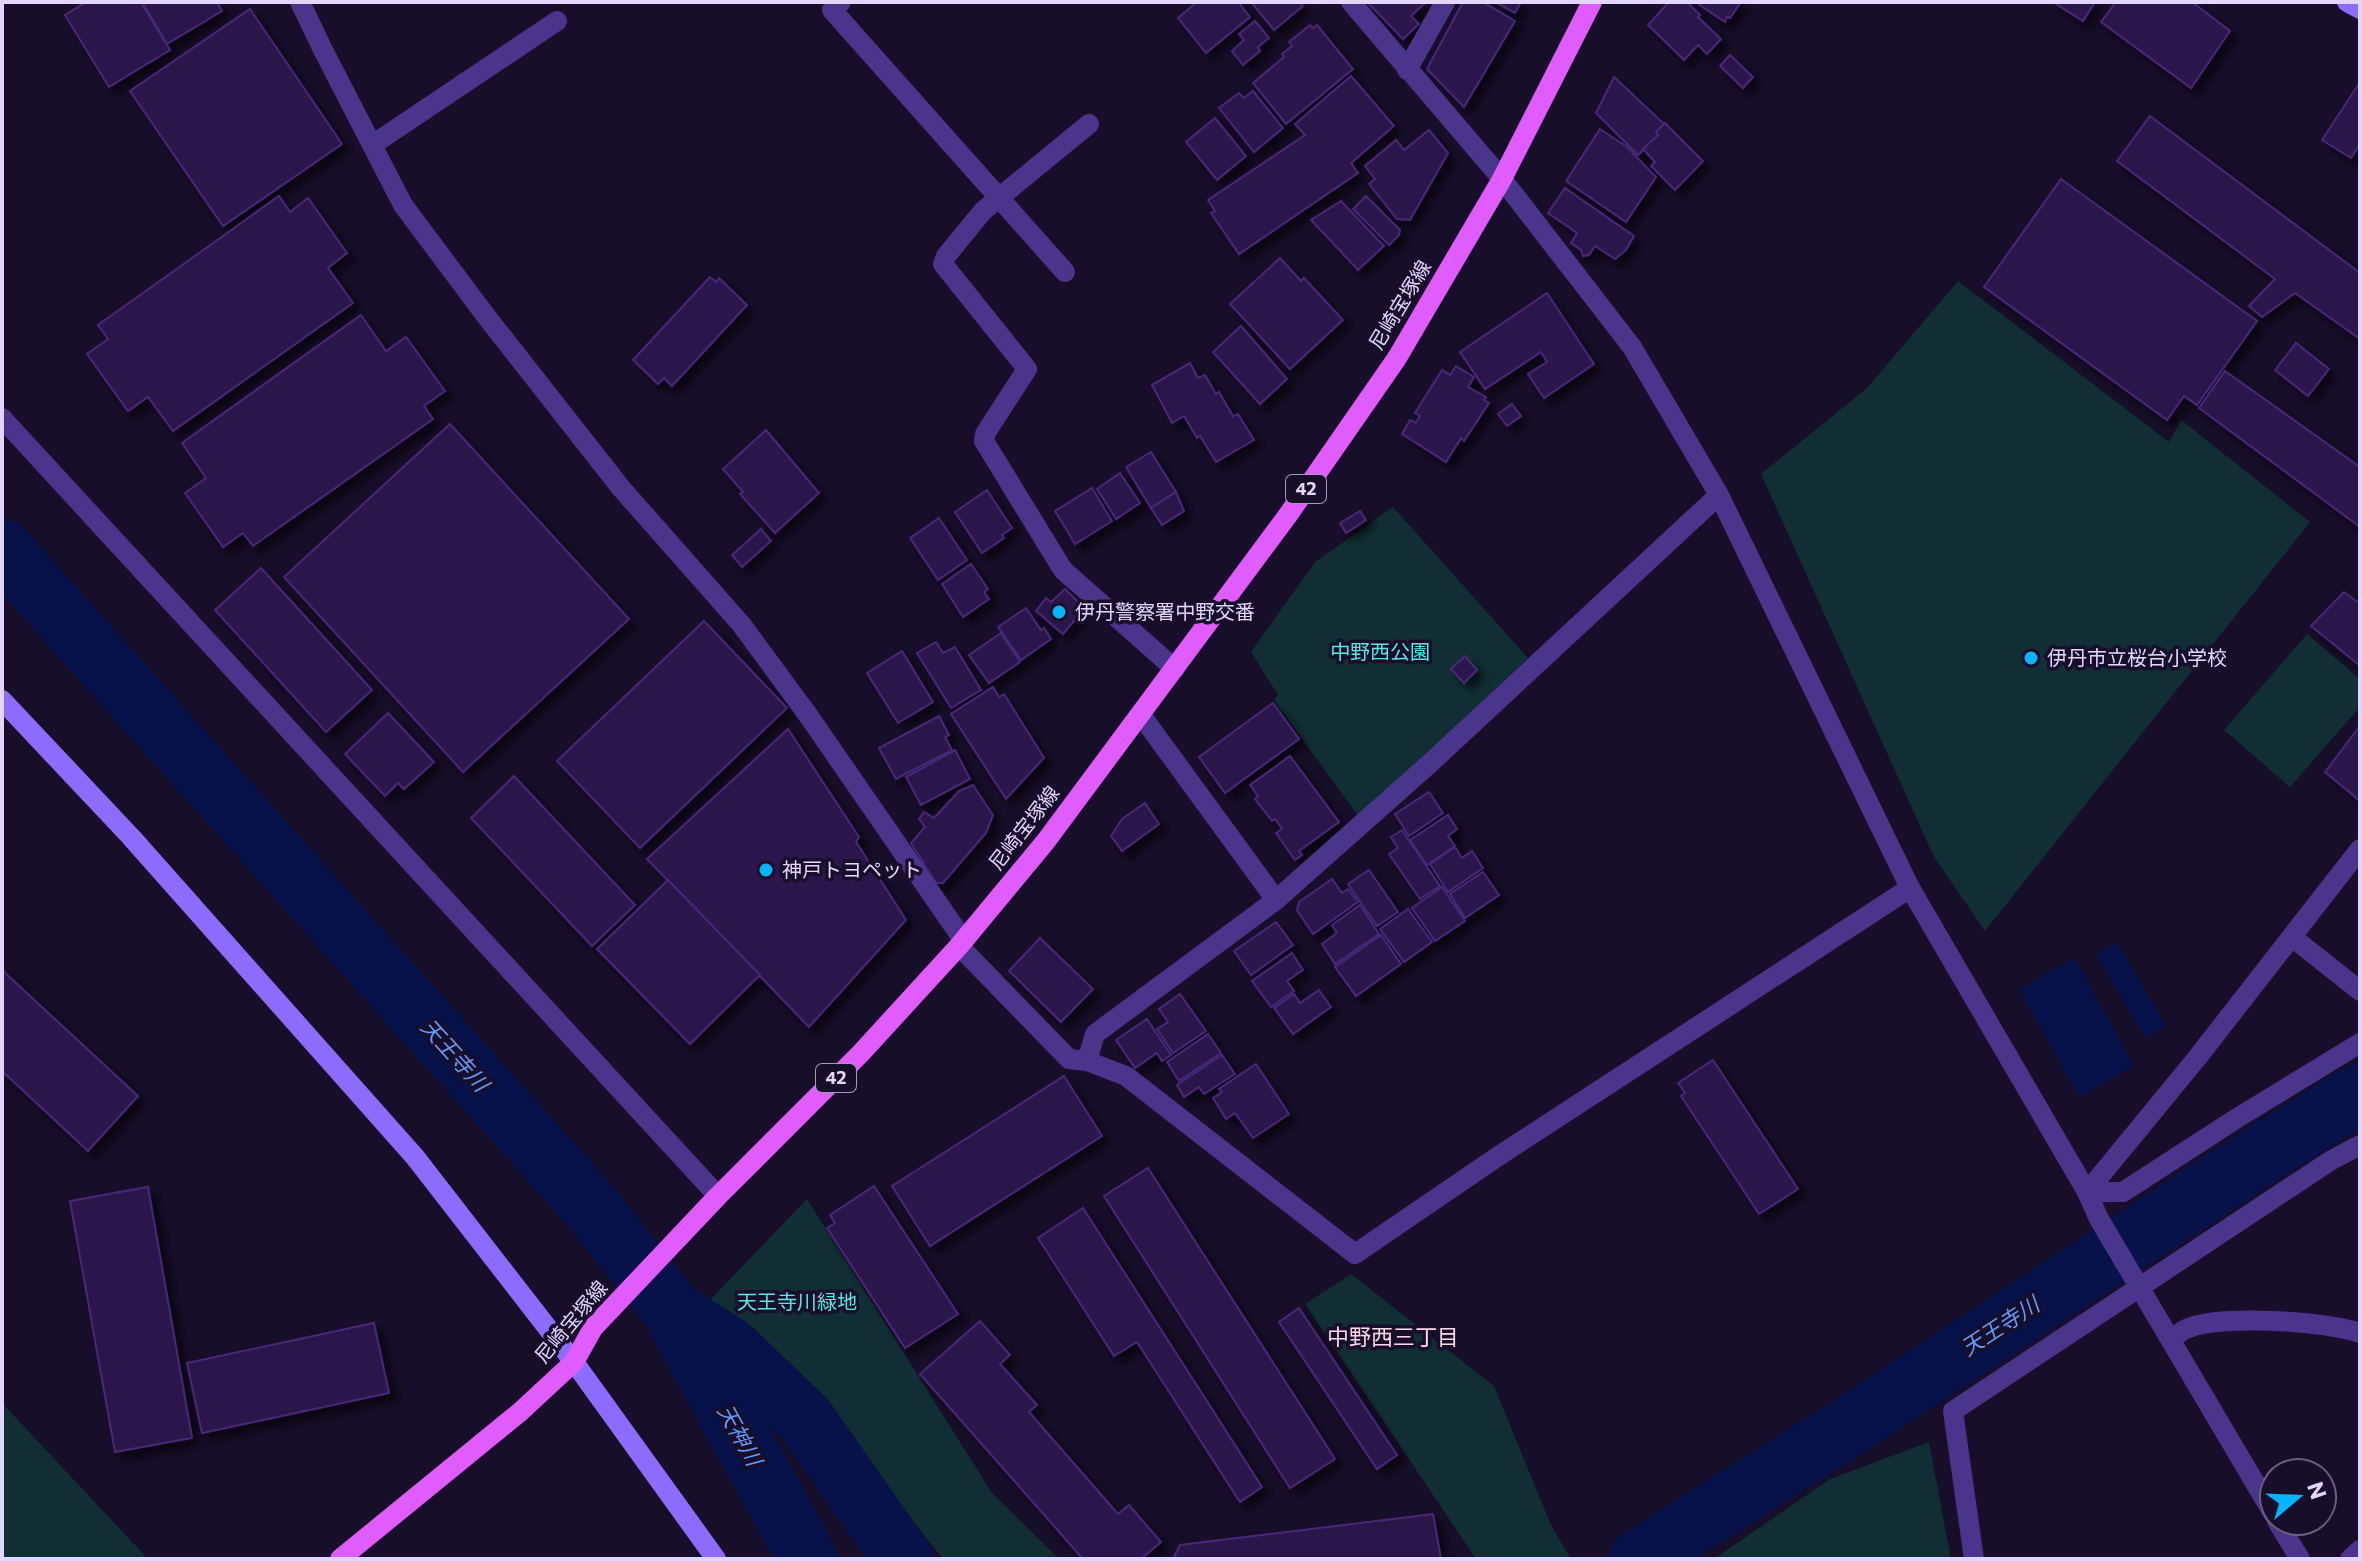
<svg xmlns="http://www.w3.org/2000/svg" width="2362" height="1561" viewBox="0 0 2362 1561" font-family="Commissioner,'Noto Sans JP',sans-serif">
  <defs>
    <filter id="shadow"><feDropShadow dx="7" dy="7" stdDeviation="4" flood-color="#0009"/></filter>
  </defs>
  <rect width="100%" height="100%" fill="#170e29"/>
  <!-- green -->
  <g fill="#102e33">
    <path d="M 1958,281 L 2169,442 L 2181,420 L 2310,522 L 1985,931 L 1934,857 L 1761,474 L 1867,388 Z"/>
    <path d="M 1393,507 L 1528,658 L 1359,817 L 1274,700 L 1278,695 L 1251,652 L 1315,562 Z"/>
    <path d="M 2307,634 L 2360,679 L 2360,707 L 2290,787 L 2224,730 Z"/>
    <path d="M 807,1199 L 992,1493 L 1059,1559 L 943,1559 L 838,1427 L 707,1303 Z"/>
    <path d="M 1351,1274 L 1494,1386 L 1551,1525 L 1571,1559 L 1476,1559 L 1305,1304 Z"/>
    <path d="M 2,1403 L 148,1559 L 2,1559 Z"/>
    <path d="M 1929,1442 L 1951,1559 L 1714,1559 L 1830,1479 Z"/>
  </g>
  <!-- water -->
  <g fill="#061249">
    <path d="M 2117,942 L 2166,1026 L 2145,1038 L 2096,954 Z"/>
    <path d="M 2075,958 L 2134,1066 L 2079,1097 L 2019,989 Z"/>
  </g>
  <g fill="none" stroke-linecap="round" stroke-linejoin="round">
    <!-- river -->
    <g stroke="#061249" stroke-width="60">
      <path d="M 2,549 L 593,1209 L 672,1310 L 731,1348 L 805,1419 L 903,1559"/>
      <path d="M 677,1321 L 808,1559"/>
      <path d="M 1639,1559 L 1853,1424 L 2261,1155 L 2360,1093"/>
    </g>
  </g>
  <!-- building -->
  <g fill="#2c184b" stroke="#482879" stroke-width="2" filter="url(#shadow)">
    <path d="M 86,2 L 141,2 L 170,50 L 109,87 L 65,15 Z"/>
    <path d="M 142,2 L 217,2 L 222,11 L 167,44 Z"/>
    <path d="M 1197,2 L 1238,2 L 1250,17 L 1206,53 L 1178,18 Z"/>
    <path d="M 1251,2 L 1299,2 L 1303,6 L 1274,30 Z"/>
    <path d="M 1367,2 L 1426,2 L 1411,16 L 1419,24 L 1403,39 Z"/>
    <path d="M 1463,2 L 1483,2 L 1515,21 L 1464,107 L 1427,69 Z"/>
    <path d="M 1495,2 L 1521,2 L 1515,13 Z"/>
    <path d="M 1669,2 L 1687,2 L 1700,15 L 1698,17 L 1721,39 L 1707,54 L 1698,45 L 1684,60 L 1648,25 Z"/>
    <path d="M 1699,2 L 1741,2 L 1730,18 L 1727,17 L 1725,22 L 1698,4 Z"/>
    <path d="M 2053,2 L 2095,2 L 2083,21 Z"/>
    <path d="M 2116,2 L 2192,2 L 2230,31 L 2191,88 L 2101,22 Z"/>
    <path d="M 250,9 L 342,144 L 223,226 L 130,91 Z"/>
    <path d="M 1255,21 L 1269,38 L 1258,47 L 1260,51 L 1243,65 L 1232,51 L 1244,40 L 1239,34 Z"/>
    <path d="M 1310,25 L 1313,28 L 1317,25 L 1353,69 L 1286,124 L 1253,83 L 1284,57 L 1282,54 L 1292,46 L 1289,42 Z"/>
    <path d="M 1730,55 L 1753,77 L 1743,88 L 1720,66 Z"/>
    <path d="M 1351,76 L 1394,126 L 1351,163 L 1358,173 L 1239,254 L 1211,213 L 1215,211 L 1208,200 L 1305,135 L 1295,124 Z"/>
    <path d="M 1614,77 L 1664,124 L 1656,132 L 1658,135 L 1638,155 L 1596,113 Z"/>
    <path d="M 2360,82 L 2360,144 L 2351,158 L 2322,140 Z"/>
    <path d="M 1253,91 L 1283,128 L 1254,152 L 1219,108 L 1239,93 L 1244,98 Z"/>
    <path d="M 2150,116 L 2360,273 L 2360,339 L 2295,293 L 2262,317 L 2249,306 L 2275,279 L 2117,161 Z"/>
    <path d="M 1215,118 L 1246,156 L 1217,180 L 1186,142 Z"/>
    <path d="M 1665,123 L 1703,161 L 1675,190 L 1651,166 L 1655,162 L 1643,149 L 1658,135 L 1656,132 Z"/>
    <path d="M 1600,129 L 1627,147 L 1656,177 L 1626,222 L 1566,181 Z"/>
    <path d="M 1429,130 L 1448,153 L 1410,220 L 1397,219 L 1369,184 L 1375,179 L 1365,166 L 1396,140 L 1404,150 Z"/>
    <path d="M 2061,179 L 2257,321 L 2197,405 L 2184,396 L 2167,420 L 1984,287 Z"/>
    <path d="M 1565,188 L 1634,236 L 1626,250 L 1615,259 L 1595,246 L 1589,255 L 1583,256 L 1581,250 L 1571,243 L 1577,233 L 1548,213 Z"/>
    <path d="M 279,196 L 290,212 L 308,198 L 347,253 L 328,268 L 353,303 L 173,431 L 148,397 L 128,411 L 87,354 L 108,339 L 98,325 Z"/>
    <path d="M 1366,196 L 1400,230 L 1399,235 L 1389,245 L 1353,209 Z"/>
    <path d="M 1341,201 L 1384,246 L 1358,270 L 1311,220 Z"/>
    <path d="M 1280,258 L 1301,281 L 1304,278 L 1343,320 L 1290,369 L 1230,304 Z"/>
    <path d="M 710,277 L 716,282 L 719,278 L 747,305 L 672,386 L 664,378 L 658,384 L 633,360 Z"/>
    <path d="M 1547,293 L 1594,364 L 1544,398 L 1528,374 L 1547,362 L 1541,352 L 1485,389 L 1460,352 Z"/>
    <path d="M 361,315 L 386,351 L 406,337 L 445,391 L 424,406 L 433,419 L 253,546 L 243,533 L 223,547 L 185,493 L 206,478 L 182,443 Z"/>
    <path d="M 1241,326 L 1287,379 L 1260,404 L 1213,352 Z"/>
    <path d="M 2296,343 L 2329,369 L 2308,396 L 2275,370 Z"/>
    <path d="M 1190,363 L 1198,378 L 1205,375 L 1216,394 L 1219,392 L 1233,416 L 1238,414 L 1254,440 L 1216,462 L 1200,436 L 1197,438 L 1184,416 L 1172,423 L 1152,385 Z"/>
    <path d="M 1456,366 L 1474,377 L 1468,387 L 1486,397 L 1484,400 L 1489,403 L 1464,441 L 1461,438 L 1446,462 L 1402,434 L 1410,420 L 1416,423 L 1420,416 L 1415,413 L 1442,370 L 1450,375 Z"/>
    <path d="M 2225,371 L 2360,467 L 2360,527 L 2199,408 Z"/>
    <path d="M 1512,404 L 1521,416 L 1507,426 L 1498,414 Z"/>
    <path d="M 450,424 L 629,619 L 463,772 L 284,577 Z"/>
    <path d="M 766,430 L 819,493 L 775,533 L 740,494 L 743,492 L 723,469 Z"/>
    <path d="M 1151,452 L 1176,492 L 1151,508 L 1126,467 Z"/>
    <path d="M 1120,473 L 1140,503 L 1116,519 L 1097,489 Z"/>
    <path d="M 1092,488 L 1112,521 L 1075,544 L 1055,511 Z"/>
    <path d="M 987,490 L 1012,528 L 1002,535 L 1004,538 L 982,553 L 955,512 Z"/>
    <path d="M 1176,492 L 1184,511 L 1162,525 L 1151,508 Z"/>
    <path d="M 1360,511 L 1366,520 L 1346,533 L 1340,523 Z"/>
    <path d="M 939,518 L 967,560 L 938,580 L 910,538 Z"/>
    <path d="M 761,529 L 771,541 L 742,567 L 732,555 Z"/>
    <path d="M 971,564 L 988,589 L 984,592 L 989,599 L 963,617 L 942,584 Z"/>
    <path d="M 261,568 L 372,690 L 326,732 L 215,610 Z"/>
    <path d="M 1065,589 L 1080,604 L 1080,614 L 1063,634 L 1036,611 L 1046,598 L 1051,602 Z"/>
    <path d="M 2344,592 L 2360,604 L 2360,666 L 2311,626 Z"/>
    <path d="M 1026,608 L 1041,630 L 1044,628 L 1051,639 L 1021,660 L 998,627 Z"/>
    <path d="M 704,621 L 787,708 L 640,848 L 557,761 Z"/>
    <path d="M 1001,633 L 1020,662 L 989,683 L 969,655 Z"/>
    <path d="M 936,642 L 943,653 L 955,647 L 981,690 L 951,708 L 917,653 Z"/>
    <path d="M 902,651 L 933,702 L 898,723 L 867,673 Z"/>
    <path d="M 1465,656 L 1477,670 L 1464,683 L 1451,669 Z"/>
    <path d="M 993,687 L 999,697 L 1004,694 L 1044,758 L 1006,799 L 951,714 Z"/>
    <path d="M 1273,703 L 1299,739 L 1225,793 L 1199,757 Z"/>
    <path d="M 388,713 L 434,762 L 404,789 L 398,783 L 385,796 L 345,754 Z"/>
    <path d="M 939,716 L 949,735 L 945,737 L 952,750 L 896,779 L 879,748 Z"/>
    <path d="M 2360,726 L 2360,801 L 2325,772 Z"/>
    <path d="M 788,729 L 859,837 L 856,842 L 906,920 L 809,1027 L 647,859 Z"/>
    <path d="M 955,750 L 970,779 L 921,805 L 906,777 Z"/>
    <path d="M 1290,756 L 1339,822 L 1299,851 L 1302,855 L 1295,860 L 1276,833 L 1282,829 L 1275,819 L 1272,821 L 1255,799 L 1258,796 L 1250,785 Z"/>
    <path d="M 514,776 L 635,905 L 592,946 L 471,818 Z"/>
    <path d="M 973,785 L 993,815 L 986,833 L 943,883 L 936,883 L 911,843 L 925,827 L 919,819 L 924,812 L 934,818 L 959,791 Z"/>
    <path d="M 1429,792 L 1443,813 L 1409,836 L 1395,814 Z"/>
    <path d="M 1145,803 L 1159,824 L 1122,851 L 1111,836 L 1122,819 Z"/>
    <path d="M 1448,815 L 1457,829 L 1448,836 L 1455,846 L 1427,865 L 1410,840 Z"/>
    <path d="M 1402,830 L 1440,886 L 1420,899 L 1389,854 L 1398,848 L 1391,837 Z"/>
    <path d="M 1455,847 L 1462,858 L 1472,851 L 1483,868 L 1448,892 L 1430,864 Z"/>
    <path d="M 1369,870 L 1398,912 L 1377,926 L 1348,884 Z"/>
    <path d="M 1483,872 L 1499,895 L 1465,918 L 1450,894 Z"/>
    <path d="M 1332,879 L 1342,893 L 1348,889 L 1358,902 L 1313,934 L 1297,910 L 1299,902 Z"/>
    <path d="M 668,880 L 760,975 L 690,1044 L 597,949 Z"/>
    <path d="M 1442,887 L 1465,921 L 1435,941 L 1412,908 Z"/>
    <path d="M 1360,905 L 1379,934 L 1335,964 L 1322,944 L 1337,933 L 1332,925 Z"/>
    <path d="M 1408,909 L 1432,942 L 1404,962 L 1380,929 Z"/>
    <path d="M 1276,922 L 1293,945 L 1251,975 L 1234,951 Z"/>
    <path d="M 1381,935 L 1401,964 L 1356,996 L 1335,967 Z"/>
    <path d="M 1040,938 L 1093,989 L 1061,1022 L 1009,971 Z"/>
    <path d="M 1292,953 L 1303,970 L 1287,981 L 1294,991 L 1271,1007 L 1252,981 Z"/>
    <path d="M 2,970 L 138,1096 L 88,1151 L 2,1071 Z"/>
    <path d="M 1319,990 L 1331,1007 L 1293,1034 L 1274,1008 L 1294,994 L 1300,1003 Z"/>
    <path d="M 1180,994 L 1206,1031 L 1173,1053 L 1157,1029 L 1168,1022 L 1159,1009 Z"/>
    <path d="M 1147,1019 L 1171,1055 L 1162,1061 L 1157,1053 L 1135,1068 L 1116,1040 Z"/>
    <path d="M 1208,1034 L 1221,1053 L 1179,1081 L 1167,1062 Z"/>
    <path d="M 1222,1055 L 1235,1074 L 1204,1094 L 1199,1087 L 1184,1097 L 1177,1085 Z"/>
    <path d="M 1713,1060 L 1798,1189 L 1759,1214 L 1681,1096 L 1685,1093 L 1678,1083 Z"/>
    <path d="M 1256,1064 L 1289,1114 L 1253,1138 L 1235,1113 L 1226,1119 L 1213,1098 L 1222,1092 L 1219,1089 Z"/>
    <path d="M 1064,1076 L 1102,1136 L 930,1246 L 892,1186 Z"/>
    <path d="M 1148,1168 L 1335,1459 L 1290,1488 L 1104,1196 Z"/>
    <path d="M 874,1186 L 958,1314 L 905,1348 L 827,1228 L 835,1223 L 830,1215 Z"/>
    <path d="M 148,1187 L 192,1438 L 115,1452 L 70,1201 Z"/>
    <path d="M 1083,1208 L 1262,1487 L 1240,1502 L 1137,1342 L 1114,1356 L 1038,1238 Z"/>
    <path d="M 1299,1308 L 1397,1455 L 1377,1469 L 1279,1322 Z"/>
    <path d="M 980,1321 L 1010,1355 L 1000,1364 L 1037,1405 L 1029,1412 L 1118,1514 L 1129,1505 L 1161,1542 L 1141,1559 L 1083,1559 L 920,1374 Z"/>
    <path d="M 374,1323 L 389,1393 L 202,1433 L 187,1363 Z"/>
    <path d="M 1433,1514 L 1441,1559 L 1173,1559 L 1180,1545 Z"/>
  </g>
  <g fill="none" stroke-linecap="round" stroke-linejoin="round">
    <!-- street -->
    <g stroke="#49358b" stroke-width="20">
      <path d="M 300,2 L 323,50 L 403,205 L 486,316 L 621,488 L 741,624 L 808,715 L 964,941"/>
      <path d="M 841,2 L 832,10 L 1065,272"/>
      <path d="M 1351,2 L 1502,179 L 1632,347 L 1719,495 L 1910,888 L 2087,1192 L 2099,1219 L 2274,1515"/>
      <path d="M 1407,70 L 1445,2"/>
      <path d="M 1089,124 L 983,211 L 946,256 L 943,264 L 1027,369 L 985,434 L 984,441 L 1063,570 L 1175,669"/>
      <path d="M 372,145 L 557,21"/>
      <path d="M 2,418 L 718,1196"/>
      <path d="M 1141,715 L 1276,900"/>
      <path d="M 2292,937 L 2360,991"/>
      <path d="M 959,946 L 1069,1059 L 1087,1061 L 1126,1076 L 1355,1254 L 1497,1157 L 1910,888"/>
      <path d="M 1087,1061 L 1095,1034 L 1276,900 L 1427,766 L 1719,495"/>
      <path d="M 2087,1192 L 2197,1058 L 2360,849"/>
      <path d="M 2087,1192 L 2123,1192 L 2234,1120 L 2360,1043"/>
      <path d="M 2171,1340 C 2176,1336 2181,1331 2186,1329 C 2219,1314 2325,1321 2360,1333"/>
      <path d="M 2277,1521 L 2300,1559"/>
      <path d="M 1974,1559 L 1953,1411 L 2330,1161 L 2360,1145"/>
      <path d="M 2350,1559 L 2360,1550"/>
    </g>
    <!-- secondary -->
    <g stroke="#8c6cff" stroke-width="20">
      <path d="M 2347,2 L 2360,9"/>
      <path d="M 2,700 L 131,837 L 415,1157 L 574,1362 L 716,1559"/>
    </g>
    <!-- primary -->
    <path stroke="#e15cff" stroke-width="20" d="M 340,1559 L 520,1412 L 574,1362 L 593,1328 L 718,1196 L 861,1053 L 959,946 L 1046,841 L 1288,515 L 1397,358 L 1502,179 L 1592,2"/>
  </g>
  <!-- markers -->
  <g fill="#01b5ff" stroke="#170e29" stroke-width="3">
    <circle cx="1059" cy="612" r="8"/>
    <circle cx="2031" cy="658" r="8"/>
    <circle cx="766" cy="870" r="8"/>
  </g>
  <g text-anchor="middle" stroke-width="7" stroke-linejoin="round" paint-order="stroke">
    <!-- shield labels -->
    <g fill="#170e29" stroke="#a599bf" stroke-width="2">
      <rect x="1286" y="475" width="40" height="28" rx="6"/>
      <rect x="816" y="1064" width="40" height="28" rx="6"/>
    </g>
    <g font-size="18" font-weight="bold" fill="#e2d5ff">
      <text x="1306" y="495">42</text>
      <text x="836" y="1084">42</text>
    </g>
    <!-- street labels -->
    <g font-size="20" fill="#e2d5ff" stroke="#170e29">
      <text transform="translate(1400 305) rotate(-59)" y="7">尼崎宝塚線</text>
      <text transform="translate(1024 828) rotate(-52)" y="7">尼崎宝塚線</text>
      <text transform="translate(571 1322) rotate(-50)" y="7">尼崎宝塚線</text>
    </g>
    <!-- poi labels -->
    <g font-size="20" fill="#e2d5ff" stroke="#170e29" text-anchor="start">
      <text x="1075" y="619">伊丹警察署中野交番</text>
      <text x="2047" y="665">伊丹市立桜台小学校</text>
      <text x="782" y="877">神戸トヨペット</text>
    </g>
    <!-- park labels -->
    <g font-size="20" fill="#57e9e1" stroke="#170e29">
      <text x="1380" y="659">中野西公園</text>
      <text x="797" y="1309">天王寺川緑地</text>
    </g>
    <!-- water labels -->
    <g font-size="22" font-style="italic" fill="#6399ff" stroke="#170e29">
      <text transform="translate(455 1055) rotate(48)" y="8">天王寺川</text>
      <text transform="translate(2000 1326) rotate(-33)" y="8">天王寺川</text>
      <text transform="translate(740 1435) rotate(61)" y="8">天神川</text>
    </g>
    <!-- neighbourhood labels -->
    <g font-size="22" fill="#ffd7e9" stroke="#170e29">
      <text x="1393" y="1345">中野西三丁目</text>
    </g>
  </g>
  <!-- border -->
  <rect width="2362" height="1561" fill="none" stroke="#e2d5ff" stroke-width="8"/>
  <!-- north arrow -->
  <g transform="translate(2298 1497) rotate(71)"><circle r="38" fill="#170e29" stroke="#685e7f" stroke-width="2"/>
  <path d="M0-6L14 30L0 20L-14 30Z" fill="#01b5ff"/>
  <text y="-12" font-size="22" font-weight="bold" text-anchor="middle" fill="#e2d5ff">N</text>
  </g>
</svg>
